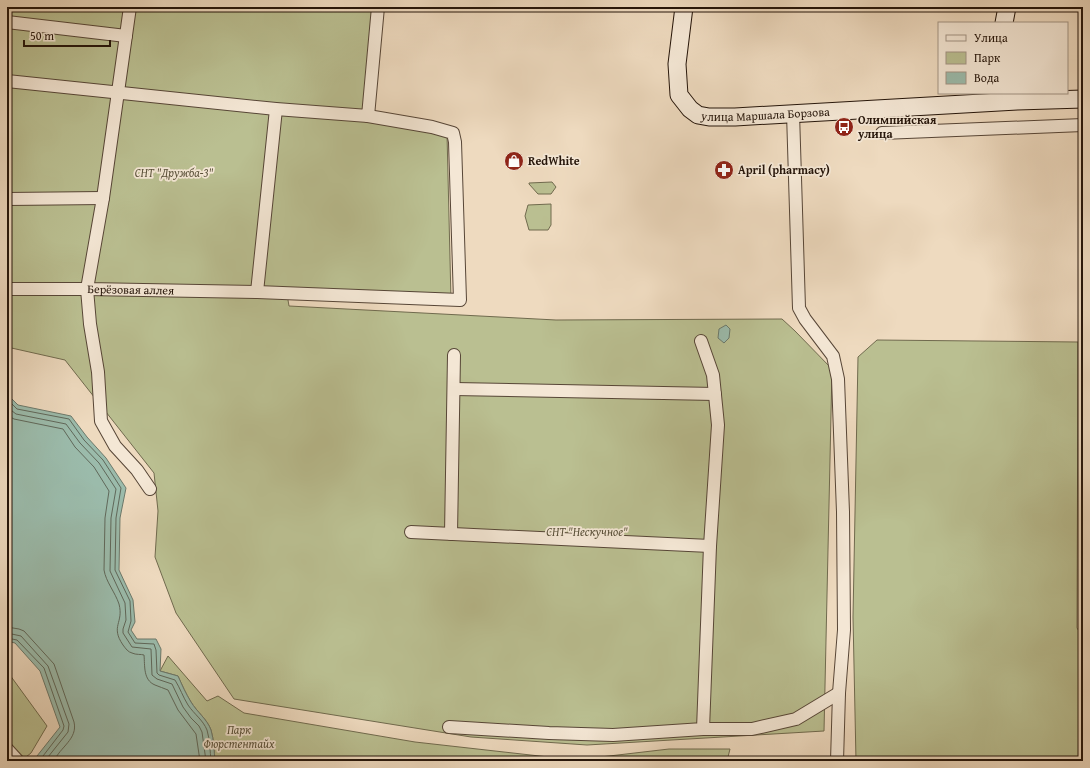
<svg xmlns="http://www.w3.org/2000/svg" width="1090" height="768" viewBox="0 0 1090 768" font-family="'Gentium Book Plus',serif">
  <rect width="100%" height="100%" fill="#eedabf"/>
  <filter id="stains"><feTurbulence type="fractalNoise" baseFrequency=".005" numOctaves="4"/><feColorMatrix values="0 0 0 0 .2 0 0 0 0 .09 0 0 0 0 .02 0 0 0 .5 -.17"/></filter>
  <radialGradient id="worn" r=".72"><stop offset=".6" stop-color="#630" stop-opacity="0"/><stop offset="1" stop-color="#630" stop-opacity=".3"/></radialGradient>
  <!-- green -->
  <g fill="#babf91" stroke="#706a4e">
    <path d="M 7,7 L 381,7 L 367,122 L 447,134 L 451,300 L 287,294 L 289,306 L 556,320 L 782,319 L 795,331 L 832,369 L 824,731 L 587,745 L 471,737 L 234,699 L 176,613 L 155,557 L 158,511 L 154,473 L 65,360 L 7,347 Z"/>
    <path d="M 552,182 L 556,187 L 551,194 L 538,194 L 529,184 L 529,183 Z"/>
    <path d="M 551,204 L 551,225 L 548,230 L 529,230 L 525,216 L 528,205 Z"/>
    <path d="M 877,340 L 1078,342 L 1077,628 L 1083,637 L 1083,761 L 856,761 L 853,617 L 858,357 Z"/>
    <path d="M 168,656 L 207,701 L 218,696 L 244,713 L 415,742 L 575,760 L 669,749 L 730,749 L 727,761 L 215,761 C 214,751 214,740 211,730 C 207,719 197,712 191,702 C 186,694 182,685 178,676 L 160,671 Z"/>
    <path d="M 7,671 L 47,726 L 31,753 L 21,761 L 7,761 Z"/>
  </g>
  <!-- water -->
  <g fill="#9bbbab" stroke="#6c796b">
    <path d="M 726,325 L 730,329 L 729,338 L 724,343 L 718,338 L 719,329 Z"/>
    <path d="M 7,394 L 18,405 L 71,416 L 87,437 L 106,458 L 126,488 L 120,518 L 119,570 L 133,600 L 135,622 L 131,630 L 137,639 L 156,639 L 161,649 L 160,671 L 178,676 C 182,685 186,694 191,702 C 197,712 207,719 211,730 C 214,740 214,751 215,761 L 40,761 L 37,756 L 60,727 L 40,671 L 15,643 L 7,641 Z"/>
  </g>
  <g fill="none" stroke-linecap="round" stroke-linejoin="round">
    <!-- shore -->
    <g stroke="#60685a" stroke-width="1">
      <path d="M 7,399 L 17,409 L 69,419 L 84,440 L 103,460 L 121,488 L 116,518 L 115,570 L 130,601 L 131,621 L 128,632 L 135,643 L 154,644 L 156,650 L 157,673 L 159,675 L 175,680 C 180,688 183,697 188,705 C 194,714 203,720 207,730 C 210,740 210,751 211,761"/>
      <path d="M 7,407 L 16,414 L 66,424 L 80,443 L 99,463 L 116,489 L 111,518 L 110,571 L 125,603 L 126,620 L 123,629 L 123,633 L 132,647 L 151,649 L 152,675 L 157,679 L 172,684 L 183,707 L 191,718 L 199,726 L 202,732 L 206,761"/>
      <path d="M 7,415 L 14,419 L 63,429 L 75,447 L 94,467 L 109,491 L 105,518 L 104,570 C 106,582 115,592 119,604 C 124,623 110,626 123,645 C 126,649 128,652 132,653 C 136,655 141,654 144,655 C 145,666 143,680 155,685 C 159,687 164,688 168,690 L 178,710 L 196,734 L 200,761"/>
      <path d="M 7,627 L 19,629 L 24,631 L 54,664 L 74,722 C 78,739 60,747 54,761"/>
      <path d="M 7,633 L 21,636 L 48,666 L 69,724 L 68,732 L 48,757 L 48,761"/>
      <path d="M 7,638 L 17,640 L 44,668 L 64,726 L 63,730 L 43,756 L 43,761"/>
    </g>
    <!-- street casing -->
    <g stroke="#574637" stroke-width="14">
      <g id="street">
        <path id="s1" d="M 130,7 L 103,198 L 87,289 L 257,292 L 460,300 L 455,142 L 453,133 L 432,127 L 368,116"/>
        <path d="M 7,22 L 126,36"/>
        <path d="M 7,81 L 276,109 L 368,116 L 378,7"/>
        <path d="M 793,113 L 799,308 L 805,319 L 833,356 L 838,379 L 843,512 L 844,630 L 839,693 L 837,761"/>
        <path d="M 882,133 L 1083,125"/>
        <path d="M 7,199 L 103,198"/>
        <path d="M 7,289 L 87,289 L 90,324 L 98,372 L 101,421 L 115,446 L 137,470 L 150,489"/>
        <path d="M 257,292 L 276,109"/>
        <path d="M 454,389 L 715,394"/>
        <path d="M 411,532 L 710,546"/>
        <path d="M 451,534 L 454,355"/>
        <path d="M 449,727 L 549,733 L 613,735 L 703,729 L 710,546 L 718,425 L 713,375 L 701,341"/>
        <path d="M 703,729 L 752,729 L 796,719 L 839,693"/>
        <path d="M 7,749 L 18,761"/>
      </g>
    </g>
    <!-- secondary casing -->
    <g stroke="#25150a" stroke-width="19">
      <g id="secondary">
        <path id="s2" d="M 684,7 L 677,64 L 679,95 L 690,109 L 698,115 L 709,117 L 735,117 L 1017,101 L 1083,99"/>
        <path d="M 1004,23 L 1007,7"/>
      </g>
    </g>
    <!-- street -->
    <use href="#street" stroke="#f4e7d5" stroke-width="12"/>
    <!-- secondary -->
    <use href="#secondary" stroke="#f4e7d5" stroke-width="17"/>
  </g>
  <!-- icons -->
  <defs>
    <g id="bus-disc" transform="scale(1)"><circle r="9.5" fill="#8f2418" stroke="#f4e7d5"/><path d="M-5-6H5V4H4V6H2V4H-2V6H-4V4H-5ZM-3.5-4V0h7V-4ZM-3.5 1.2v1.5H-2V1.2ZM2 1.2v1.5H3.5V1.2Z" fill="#fff"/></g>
    <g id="shop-disc" transform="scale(1)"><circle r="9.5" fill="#8f2418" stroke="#f4e7d5"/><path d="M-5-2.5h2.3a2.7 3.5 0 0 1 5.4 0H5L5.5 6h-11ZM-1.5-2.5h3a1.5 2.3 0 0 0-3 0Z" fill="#fff"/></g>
    <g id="pharmacy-disc" transform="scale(1)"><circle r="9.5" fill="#8f2418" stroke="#f4e7d5"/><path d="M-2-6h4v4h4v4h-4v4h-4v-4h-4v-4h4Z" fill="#fff"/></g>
  </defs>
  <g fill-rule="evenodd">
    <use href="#bus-disc" x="844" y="127"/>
    <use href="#shop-disc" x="514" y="161"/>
    <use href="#pharmacy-disc" x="724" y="170"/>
  </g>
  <g text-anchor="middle" stroke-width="3.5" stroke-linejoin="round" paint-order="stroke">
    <!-- street labels -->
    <g font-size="12" fill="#25150a" stroke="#f4e7d5">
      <text dy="4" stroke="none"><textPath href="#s2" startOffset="184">улица Маршала Борзова</textPath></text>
      <text dy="4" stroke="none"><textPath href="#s1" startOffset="329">Берёзовая аллея</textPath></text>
    </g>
    <!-- poi labels -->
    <g font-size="12" font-weight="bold" fill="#25150a" stroke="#f4e7d5" text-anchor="start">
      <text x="858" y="124">Олимпийская<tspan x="858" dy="14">улица</tspan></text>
      <text x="528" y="165">RedWhite</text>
      <text x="738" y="174">April (pharmacy)</text>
    </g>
    <!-- park labels -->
    <g font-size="12" font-style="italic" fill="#595039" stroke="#f4e7d5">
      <text x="174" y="177">СНТ "Дружба-3"</text>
      <text x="587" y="536">СНТ "Нескучное"</text>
      <text x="239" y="734">Парк<tspan x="239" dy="14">Фюрстентайх</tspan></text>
    </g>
  </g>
  <!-- margin -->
  <rect width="1090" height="768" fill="none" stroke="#eedabf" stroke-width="24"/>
  <rect x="8" y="8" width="1074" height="752" fill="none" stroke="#25150a" stroke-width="2"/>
  <rect x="12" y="12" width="1066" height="744" fill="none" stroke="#25150a"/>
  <!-- legend -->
  <rect x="938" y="22" width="130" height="72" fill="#f4e7d5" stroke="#a19384"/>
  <rect x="946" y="35" width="20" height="6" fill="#f4e7d5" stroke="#a19384"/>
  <text x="974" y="42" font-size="12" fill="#25150a">Улица</text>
  <rect x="946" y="52" width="20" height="12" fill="#babf91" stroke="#a19384"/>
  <text x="974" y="62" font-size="12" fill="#25150a">Парк</text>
  <rect x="946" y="72" width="20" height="12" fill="#9bbbab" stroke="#a19384"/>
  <text x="974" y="82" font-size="12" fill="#25150a">Вода</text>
  <!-- scale -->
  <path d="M24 40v6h86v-6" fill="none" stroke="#25150a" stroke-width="2"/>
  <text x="30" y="40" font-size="12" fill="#25150a" stroke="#f4e7d5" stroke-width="3" paint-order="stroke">50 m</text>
  <rect width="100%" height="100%" filter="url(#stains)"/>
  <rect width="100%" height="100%" fill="url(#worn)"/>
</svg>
